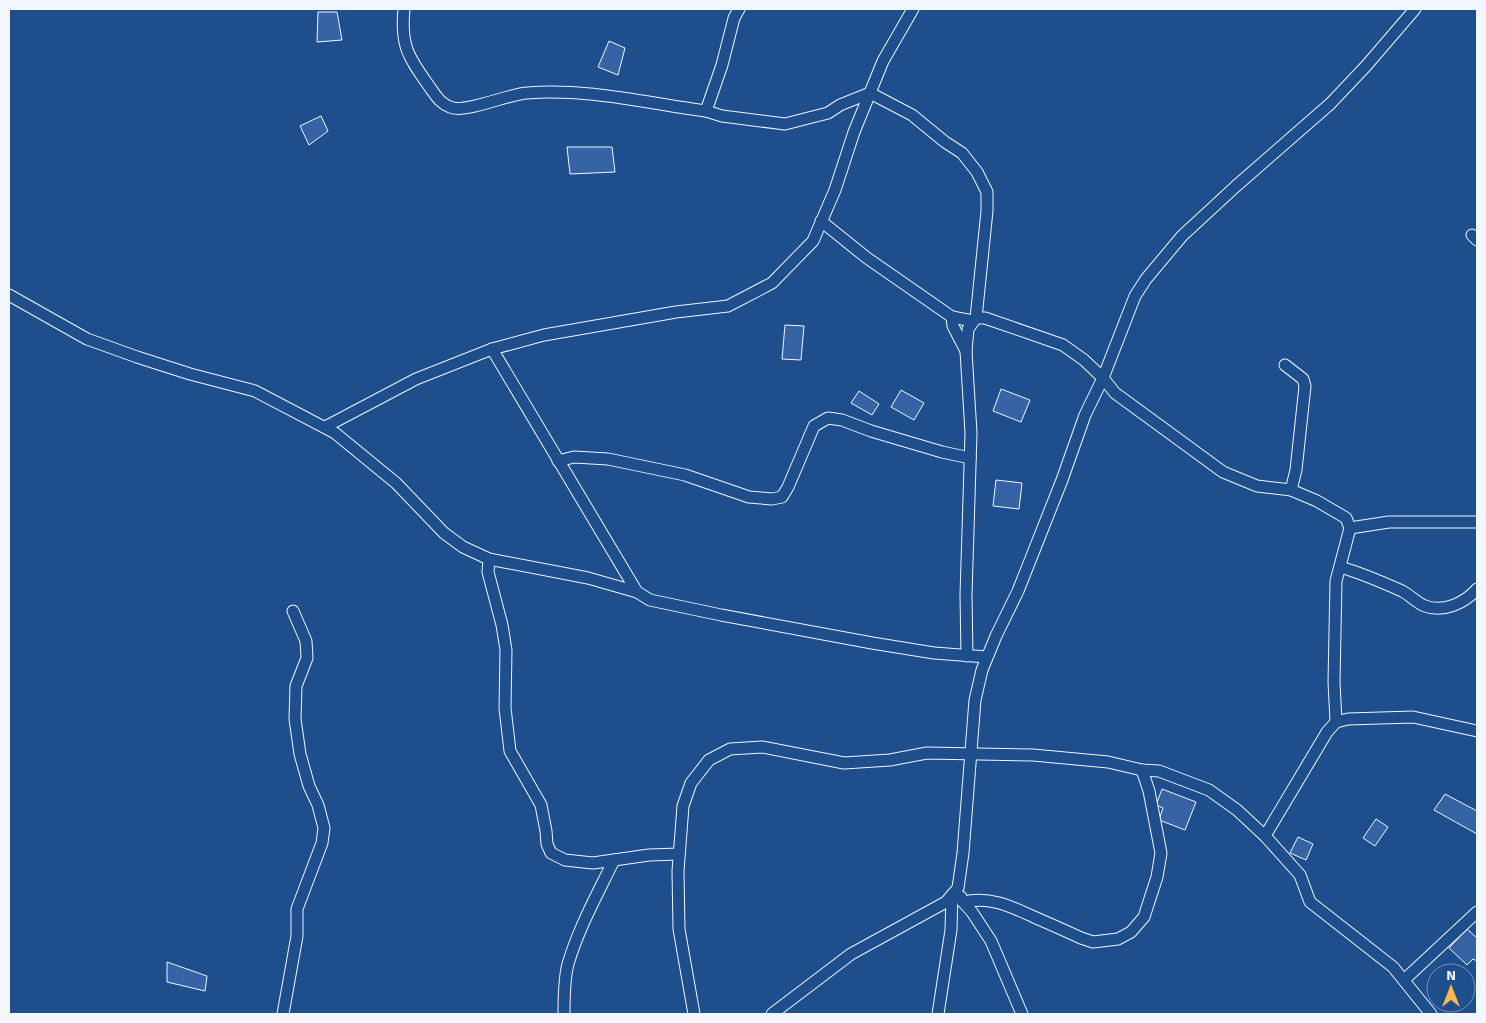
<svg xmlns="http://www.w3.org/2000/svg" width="1486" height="1023" viewBox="0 0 1486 1023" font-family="Signika,sans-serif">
  <rect width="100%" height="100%" fill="#1f4e8c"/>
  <!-- building -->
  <g fill="#3563a3" stroke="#f2f6ff">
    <path d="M 318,12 L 337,12 L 342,40 L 317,42 Z"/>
    <path d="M 609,41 L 625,48 L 618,75 L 598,67 Z"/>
    <path d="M 321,116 L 328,131 L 309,145 L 300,126 Z"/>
    <path d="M 567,147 L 612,147 L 615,172 L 570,174 Z"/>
    <path d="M 785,325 L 804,326 L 801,360 L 782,359 Z"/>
    <path d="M 1001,389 L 1030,400 L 1021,422 L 993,411 Z"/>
    <path d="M 901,390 L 924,403 L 914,420 L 891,407 Z"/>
    <path d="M 859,391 L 879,404 L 872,415 L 851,403 Z"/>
    <path d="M 996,480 L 1022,483 L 1019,509 L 993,506 Z"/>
    <path d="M 1162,789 L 1196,802 L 1185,830 L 1159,820 L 1163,808 L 1156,805 Z"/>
    <path d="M 1445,794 L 1477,811 L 1477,834 L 1434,810 Z"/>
    <path d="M 1376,819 L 1388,827 L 1375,846 L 1363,838 Z"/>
    <path d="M 1298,837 L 1313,844 L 1306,860 L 1290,853 Z"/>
    <path d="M 1467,929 L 1477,938 L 1477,961 L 1473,959 L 1467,965 L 1449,948 Z"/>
    <path d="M 167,962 L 207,976 L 205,991 L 167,982 Z"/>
  </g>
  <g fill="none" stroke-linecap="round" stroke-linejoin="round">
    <!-- minor casing -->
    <g stroke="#f2f6ff" stroke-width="13">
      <g id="minor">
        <path d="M 404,9 C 400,48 410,59 431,89 C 437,97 440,103 450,107 C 464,114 508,94 527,93 C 587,88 646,103 706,111 L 722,116 L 785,124 L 828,113 L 840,105 L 870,93"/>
        <path d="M 870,93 L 912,115 L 945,142 L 962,153 L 977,172 L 987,192 L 987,211 L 976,318"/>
        <path d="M 706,111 L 722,65 L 734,18 L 739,9"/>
        <path d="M 821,221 L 867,258 L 952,317 L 973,321"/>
        <path d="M 1472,235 L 1477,240"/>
        <path d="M 9,295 L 87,339 L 137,357 L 190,374 L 255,391 L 335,433 L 396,483 L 444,533 L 463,547 L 489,559 L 588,578 L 637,592 L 650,600 L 721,615 L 872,643 L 934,653 L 987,657"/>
        <path d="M 952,317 L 953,326 L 966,351"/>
        <path d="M 492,349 L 637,592"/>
        <path d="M 1285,365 L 1303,379 L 1305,386 L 1296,470 L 1291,490"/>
        <path d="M 325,427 L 416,379 L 492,349 L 544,335 L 676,312 L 728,306 L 772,283 L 813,241 L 835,190 L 854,132 L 883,61 L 913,9"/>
        <path d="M 558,461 L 574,457 L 608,459 L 685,475 L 749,497 L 772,499 L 782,497 L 788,487 L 814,426 L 828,418 L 842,420 L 871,431 L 942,452 L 970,458"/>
        <path d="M 1350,528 L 1389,522 L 1477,522"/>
        <path d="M 489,559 L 488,572 L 502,625 L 506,650 L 505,708 L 510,751 L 541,805 L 546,831 L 547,844 L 551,853 L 565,860 L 593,863 L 649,855 L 679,854"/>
        <path d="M 1340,567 C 1361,573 1382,582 1402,591 C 1410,595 1417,603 1425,606 C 1443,613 1465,603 1477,589"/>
        <path d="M 967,656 L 966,595 L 971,433 L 966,351 L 968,329 L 976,318 L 985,318 L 1063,345 L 1084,360 L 1103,378 L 1115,393 L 1223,472 L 1257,486 L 1291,490 L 1317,501 L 1346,518 L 1350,528 L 1336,581 L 1334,682 L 1336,722"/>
        <path d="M 1265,836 L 1327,732 L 1336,722 L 1348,719 L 1413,717 L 1477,731"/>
        <path d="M 961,897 L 963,902 L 972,912 L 991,941 L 1022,1014"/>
        <path d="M 963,902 C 990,896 1010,906 1034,917 C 1050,924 1066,931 1081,938 L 1093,942 L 1118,939 L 1131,932 L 1144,917 L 1157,877 L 1161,853 L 1149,791 L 1142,770"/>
        <path d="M 1404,980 L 1477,912"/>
        <path d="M 283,1014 L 297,936 L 297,909 L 322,843 L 324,828 L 318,805 L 309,786 L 300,754 L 295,719 L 296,686 L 307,658 L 306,641 L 293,611"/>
        <path d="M 564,1014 C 564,998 564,979 568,964 C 579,927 598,893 614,860"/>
        <path d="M 694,1014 L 679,929 L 678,871 L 683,806 L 691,783 L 709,760 L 730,749 L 762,747 L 844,763 L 890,760 L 927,753 L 1033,755 L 1108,762 L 1142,770 L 1159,771 L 1209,790 L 1237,810 L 1265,836 L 1300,875 L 1310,902 L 1393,967 L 1431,1014"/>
        <path d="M 772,1014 L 851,954 L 946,902 L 958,888 L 963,853 L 975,700 L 982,670 L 996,636 L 1018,591 L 1062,480 L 1085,415 L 1103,378 L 1135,296 L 1146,279 L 1182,236 L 1235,187 L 1330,104 L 1366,66 L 1415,9"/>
        <path d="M 938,1014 L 951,930 L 952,895"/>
      </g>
    </g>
    <!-- minor -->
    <use href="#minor" stroke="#1f4e8c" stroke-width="11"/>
  </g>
  <!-- border -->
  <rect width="1486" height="1023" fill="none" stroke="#f2f6ff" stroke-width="20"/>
  <!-- north arrow -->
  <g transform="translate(1451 988)"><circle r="24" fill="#1f4e8c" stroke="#7391ba"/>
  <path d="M0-4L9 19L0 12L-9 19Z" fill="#ffb74d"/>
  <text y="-8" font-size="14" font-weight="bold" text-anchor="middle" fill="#f2f6ff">N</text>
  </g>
</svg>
